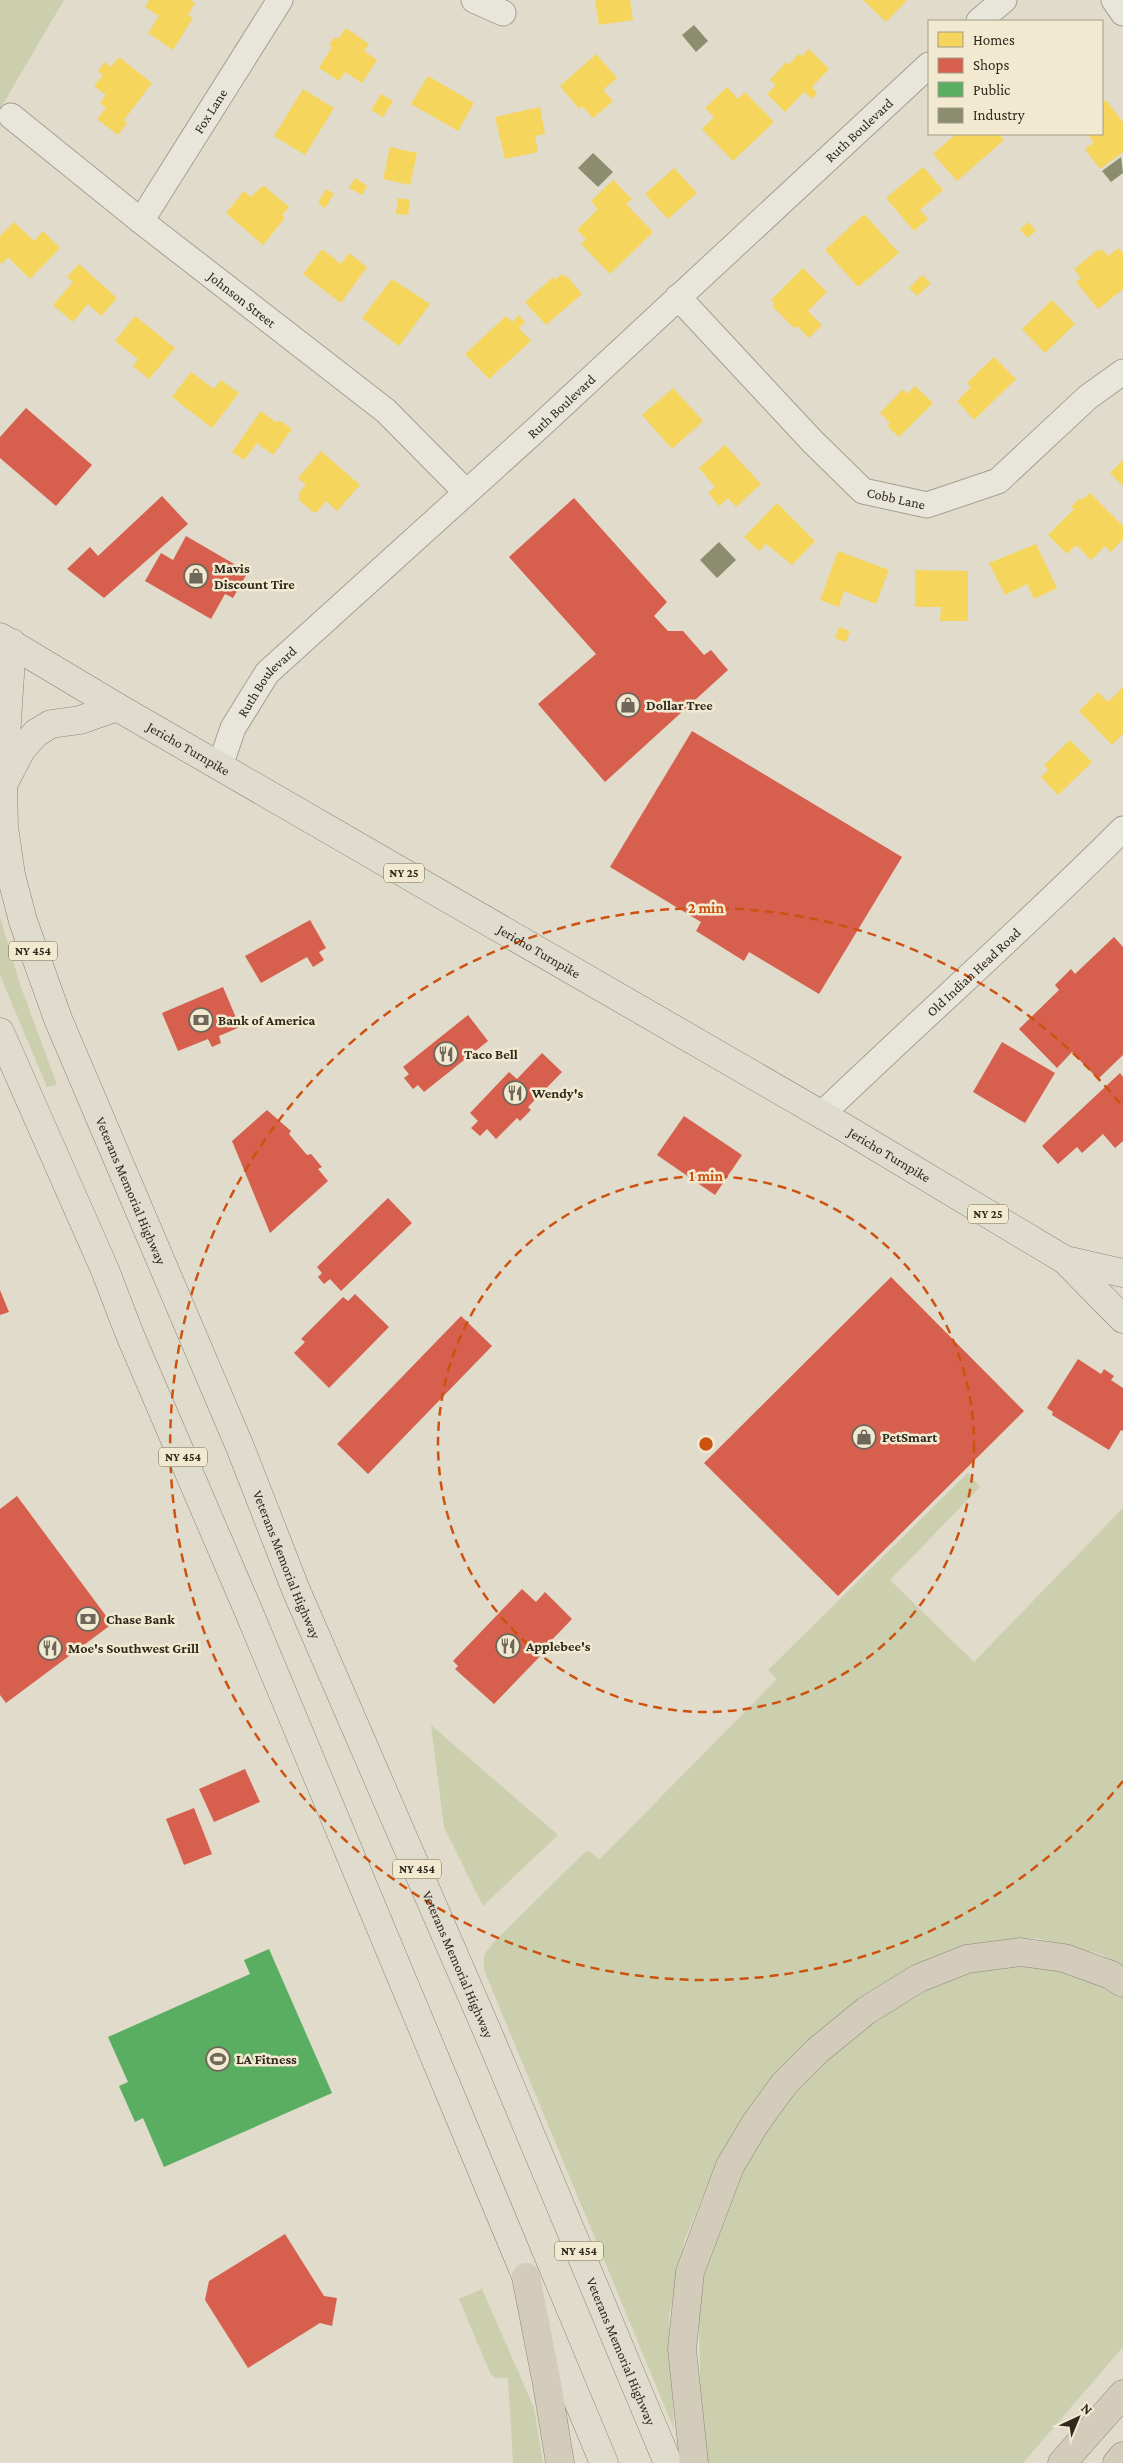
<svg xmlns="http://www.w3.org/2000/svg" width="1123" height="2463" viewBox="0 0 1123 2463" font-family="'Crimson Pro',serif">
  <rect width="100%" height="100%" fill="#e0dbca"/>
  <!-- green -->
  <g fill="#cccfad">
    <path d="M 0,0 L 64,0 L 0,109 Z"/>
    <path d="M 0,917 L 21,987 L 57,1085 L 47,1087 L 0,975 Z"/>
    <path d="M 968,1473 L 980,1487 L 890,1580 L 974,1662 L 1123,1508 L 1123,1967 L 1101,1954 L 1036,1938 L 987,1943 L 843,2013 L 794,2054 L 752,2106 L 713,2172 L 685,2239 L 669,2316 L 674,2429 L 484,1970 L 484,1955 L 493,1943 L 585,1852 L 590,1851 L 599,1860 L 777,1679 L 768,1670 Z"/>
    <path d="M 431,1725 L 558,1835 L 483,1906 L 444,1827 Z"/>
    <path d="M 994,1965 L 1055,1968 L 1123,1992 L 1123,2347 L 1023,2463 L 706,2463 L 701,2413 L 698,2291 L 729,2190 L 777,2113 L 842,2044 L 922,1991 Z"/>
    <path d="M 482,2289 L 534,2408 L 543,2463 L 513,2463 L 508,2378 L 496,2378 L 491,2375 L 459,2299 Z"/>
  </g>
  <!-- homes -->
  <g fill="#f6d55c">
    <path d="M 149,0 L 190,0 L 195,3 L 188,15 L 193,18 L 173,50 L 148,33 L 159,16 L 145,7 Z"/>
    <path d="M 595,0 L 630,0 L 633,20 L 599,25 Z"/>
    <path d="M 863,0 L 907,0 L 886,22 Z"/>
    <path d="M 346,28 L 369,44 L 364,51 L 377,60 L 362,83 L 345,72 L 339,81 L 319,68 L 332,47 L 329,45 L 335,37 L 338,39 Z"/>
    <path d="M 809,49 L 829,69 L 812,87 L 817,93 L 812,99 L 804,92 L 785,112 L 767,94 L 776,85 L 770,80 L 786,62 L 788,65 L 799,54 L 802,56 Z"/>
    <path d="M 596,54 L 617,78 L 603,90 L 613,101 L 593,118 L 582,106 L 579,109 L 560,86 Z"/>
    <path d="M 119,57 L 152,83 L 124,120 L 127,123 L 118,135 L 97,119 L 106,108 L 100,103 L 106,95 L 94,86 L 103,75 L 98,71 L 105,62 L 111,67 Z"/>
    <path d="M 428,76 L 474,103 L 458,131 L 411,104 Z"/>
    <path d="M 727,87 L 738,99 L 745,92 L 774,122 L 733,161 L 702,129 L 714,117 L 705,108 Z"/>
    <path d="M 303,89 L 334,108 L 305,155 L 274,136 Z"/>
    <path d="M 381,94 L 393,101 L 383,117 L 371,110 Z"/>
    <path d="M 1106,100 L 1123,122 L 1123,152 L 1100,169 L 1085,149 L 1094,142 L 1087,134 L 1102,134 L 1102,103 Z"/>
    <path d="M 540,107 L 545,134 L 535,136 L 538,152 L 505,159 L 495,117 Z"/>
    <path d="M 956,134 L 999,134 L 1004,140 L 957,181 L 933,154 Z"/>
    <path d="M 390,147 L 417,153 L 410,185 L 383,179 Z"/>
    <path d="M 923,167 L 943,190 L 920,210 L 928,219 L 914,231 L 886,198 Z"/>
    <path d="M 674,168 L 697,193 L 668,219 L 645,194 Z"/>
    <path d="M 355,178 L 367,186 L 362,195 L 349,188 Z"/>
    <path d="M 613,180 L 632,199 L 626,204 L 653,232 L 610,274 L 581,244 L 586,239 L 577,230 L 598,209 L 591,201 Z"/>
    <path d="M 264,186 L 289,207 L 282,215 L 285,218 L 263,245 L 226,213 L 244,191 L 251,197 L 260,188 Z"/>
    <path d="M 326,189 L 334,194 L 325,208 L 318,203 Z"/>
    <path d="M 398,198 L 410,200 L 408,215 L 396,214 Z"/>
    <path d="M 864,214 L 899,253 L 858,287 L 825,250 Z"/>
    <path d="M 14,222 L 34,241 L 43,231 L 60,248 L 30,279 L 8,257 L 2,264 L 0,262 L 0,236 Z"/>
    <path d="M 1029,222 L 1036,231 L 1027,238 L 1020,229 Z"/>
    <path d="M 1119,248 L 1123,253 L 1123,289 L 1098,309 L 1076,282 L 1081,278 L 1074,269 L 1099,249 L 1101,251 L 1103,250 L 1108,256 Z"/>
    <path d="M 322,249 L 341,264 L 349,253 L 367,267 L 341,303 L 303,274 Z"/>
    <path d="M 79,264 L 117,298 L 101,316 L 88,304 L 73,322 L 53,305 L 73,282 L 67,277 Z"/>
    <path d="M 803,268 L 827,292 L 808,311 L 822,325 L 809,338 L 797,326 L 794,328 L 772,306 L 775,304 L 771,300 Z"/>
    <path d="M 561,274 L 564,277 L 566,275 L 582,294 L 546,325 L 525,302 L 553,277 L 555,280 Z"/>
    <path d="M 922,275 L 931,283 L 917,296 L 909,288 Z"/>
    <path d="M 392,279 L 430,304 L 399,346 L 362,318 Z"/>
    <path d="M 1052,300 L 1075,324 L 1045,353 L 1022,329 Z"/>
    <path d="M 519,315 L 525,322 L 519,328 L 531,341 L 489,379 L 465,354 L 506,316 L 512,322 Z"/>
    <path d="M 135,316 L 175,348 L 149,379 L 133,366 L 138,359 L 115,341 Z"/>
    <path d="M 994,357 L 1016,379 L 974,420 L 957,401 L 971,387 L 967,383 Z"/>
    <path d="M 191,372 L 214,389 L 221,380 L 239,393 L 212,428 L 172,397 Z"/>
    <path d="M 915,386 L 933,403 L 899,437 L 887,426 L 890,423 L 880,413 L 903,389 L 907,394 Z"/>
    <path d="M 673,388 L 703,421 L 672,449 L 642,415 Z"/>
    <path d="M 261,411 L 277,423 L 279,420 L 292,429 L 273,455 L 257,443 L 244,460 L 232,452 Z"/>
    <path d="M 725,445 L 761,484 L 736,507 L 728,498 L 719,506 L 708,493 L 715,487 L 699,468 Z"/>
    <path d="M 321,451 L 360,485 L 337,511 L 326,501 L 317,512 L 313,512 L 299,500 L 299,493 L 306,485 L 298,478 Z"/>
    <path d="M 1123,460 L 1123,486 L 1110,473 Z"/>
    <path d="M 1090,493 L 1123,526 L 1123,539 L 1111,552 L 1105,546 L 1091,560 L 1076,545 L 1067,554 L 1048,535 L 1074,509 L 1071,507 L 1080,498 L 1082,500 Z"/>
    <path d="M 777,503 L 815,541 L 792,565 L 766,544 L 759,551 L 744,537 Z"/>
    <path d="M 1036,544 L 1057,588 L 1034,599 L 1027,584 L 1005,595 L 989,563 Z"/>
    <path d="M 838,551 L 889,570 L 876,604 L 844,591 L 839,607 L 820,600 Z"/>
    <path d="M 915,570 L 968,571 L 968,621 L 940,621 L 941,607 L 915,607 Z"/>
    <path d="M 839,627 L 850,631 L 846,642 L 835,638 Z"/>
    <path d="M 1123,687 L 1123,734 L 1112,745 L 1079,711 L 1098,692 L 1108,702 Z"/>
    <path d="M 1070,740 L 1092,762 L 1058,795 L 1041,777 L 1048,770 L 1044,765 Z"/>
  </g>
  <!-- shops -->
  <g fill="#d6604d">
    <path d="M 26,408 L 92,465 L 56,506 L 0,458 L 0,437 Z"/>
    <path d="M 162,496 L 188,524 L 104,598 L 67,569 L 90,547 L 98,556 Z"/>
    <path d="M 574,498 L 667,602 L 654,616 L 668,631 L 683,631 L 704,655 L 711,650 L 728,670 L 605,782 L 538,704 L 596,654 L 509,557 Z"/>
    <path d="M 186,536 L 248,572 L 233,598 L 225,594 L 211,619 L 145,581 L 161,553 L 173,560 Z"/>
    <path d="M 692,731 L 902,857 L 819,994 L 749,952 L 744,961 L 696,931 L 701,922 L 610,867 Z"/>
    <path d="M 310,920 L 326,948 L 319,952 L 324,960 L 313,967 L 307,957 L 261,983 L 245,956 Z"/>
    <path d="M 1114,937 L 1123,947 L 1123,1055 L 1098,1079 L 1072,1052 L 1057,1068 L 1019,1029 L 1059,990 L 1055,985 L 1071,969 L 1075,974 Z"/>
    <path d="M 223,987 L 240,1027 L 219,1036 L 221,1043 L 212,1047 L 208,1039 L 178,1051 L 162,1013 Z"/>
    <path d="M 468,1015 L 488,1041 L 424,1092 L 418,1085 L 413,1089 L 404,1078 L 409,1074 L 403,1067 Z"/>
    <path d="M 1002,1042 L 1055,1073 L 1025,1123 L 973,1092 Z"/>
    <path d="M 542,1053 L 562,1072 L 528,1107 L 531,1110 L 520,1121 L 517,1118 L 496,1139 L 487,1129 L 480,1136 L 471,1128 L 478,1121 L 470,1113 L 509,1072 L 517,1079 Z"/>
    <path d="M 1120,1073 L 1123,1077 L 1123,1141 L 1115,1148 L 1103,1134 L 1082,1153 L 1077,1147 L 1058,1164 L 1042,1146 Z"/>
    <path d="M 267,1110 L 291,1131 L 289,1134 L 307,1155 L 311,1154 L 322,1167 L 318,1169 L 328,1181 L 270,1233 L 232,1141 Z"/>
    <path d="M 684,1116 L 742,1155 L 715,1195 L 657,1155 Z"/>
    <path d="M 388,1198 L 412,1223 L 341,1291 L 330,1279 L 324,1284 L 318,1277 L 322,1273 L 317,1267 Z"/>
    <path d="M 891,1277 L 1024,1411 L 838,1596 L 704,1463 Z"/>
    <path d="M 0,1290 L 9,1312 L 0,1315 Z"/>
    <path d="M 355,1294 L 389,1327 L 329,1388 L 294,1353 L 305,1342 L 301,1339 L 343,1297 L 348,1301 Z"/>
    <path d="M 461,1316 L 492,1346 L 368,1474 L 337,1444 Z"/>
    <path d="M 1078,1359 L 1101,1374 L 1104,1369 L 1114,1376 L 1111,1380 L 1123,1388 L 1123,1431 L 1121,1430 L 1109,1450 L 1052,1415 L 1053,1412 L 1047,1408 Z"/>
    <path d="M 17,1496 L 112,1624 L 6,1703 L 0,1695 L 0,1509 Z"/>
    <path d="M 522,1589 L 536,1602 L 545,1592 L 572,1619 L 547,1645 L 549,1647 L 494,1704 L 455,1669 L 458,1666 L 453,1661 Z"/>
    <path d="M 245,1769 L 260,1802 L 214,1822 L 199,1789 Z"/>
    <path d="M 194,1808 L 212,1854 L 184,1865 L 166,1819 Z"/>
    <path d="M 285,2234 L 324,2296 L 337,2298 L 332,2326 L 320,2323 L 248,2368 L 205,2300 L 209,2281 Z"/>
  </g>
  <!-- public -->
  <path fill="#5aae61" d="M 269,1949 L 332,2093 L 164,2167 L 143,2118 L 135,2122 L 119,2086 L 128,2082 L 108,2037 L 250,1974 L 244,1960 Z"/>
  <!-- industry -->
  <g fill="#8c8c6e">
    <path d="M 694,25 L 708,41 L 696,52 L 682,35 Z"/>
    <path d="M 593,153 L 613,172 L 598,187 L 578,168 Z"/>
    <path d="M 1121,157 L 1123,173 L 1111,182 L 1102,171 Z"/>
    <path d="M 719,542 L 736,560 L 717,578 L 700,560 Z"/>
  </g>
  <g fill="none" stroke-linecap="round" stroke-linejoin="round">
    <!-- minor casing -->
    <g stroke="#a59f93" stroke-width="27">
      <g id="minor">
        <path d="M 474,0 L 503,13"/>
        <path d="M 1114,0 L 1123,13"/>
        <path d="M 979,21 L 1004,0"/>
        <path id="s1" d="M 11,116 L 141,221 L 386,411 L 466,492"/>
        <path id="s2" d="M 141,221 L 280,0"/>
        <path id="s3" d="M 678,297 L 812,441 L 863,491 L 927,505 L 998,481 L 1088,397 L 1123,372"/>
        <path id="s4" d="M 220,766 L 233,728 L 267,673 L 540,426 L 929,65"/>
        <path id="s5" d="M 821,1115 C 921,1019 1025,927 1123,829"/>
      </g>
    </g>
    <!-- major casing -->
    <g stroke="#8a857a" stroke-width="29">
      <g id="major">
        <path id="s6" d="M 0,637 L 117,707 L 850,1131 L 1065,1260 L 1123,1319"/>
        <path id="s7" d="M 12,643 L 3,785 L 4,827 L 11,875 L 23,921 L 58,1019 L 240,1447 L 296,1590 L 491,2040 L 668,2463"/>
        <path d="M 6,779 L 21,750 L 36,733 L 51,724 L 80,720 L 117,707"/>
        <path d="M 0,1032 L 105,1270 L 130,1335 L 248,1610 L 604,2463"/>
        <path d="M 1065,1260 L 1123,1273"/>
      </g>
    </g>
    <!-- highway casing -->
    <g stroke="#8a857a" stroke-width="29">
      <g id="highway">
        <path d="M 526,2277 L 547,2384 L 560,2463"/>
        <path d="M 694,2463 L 682,2349 L 690,2272 L 730,2166 L 755,2124 L 784,2084 L 818,2050 L 867,2010 L 919,1978 L 967,1959 L 1020,1952 L 1064,1958 L 1111,1975 L 1123,1983"/>
        <path d="M 1062,2463 L 1123,2394"/>
        <path d="M 1117,2463 L 1123,2456"/>
      </g>
    </g>
    <!-- minor -->
    <use href="#minor" stroke="#e8e5db" stroke-width="25"/>
    <!-- major -->
    <use href="#major" stroke="#dfdbcd" stroke-width="28"/>
    <!-- highway -->
    <use href="#highway" stroke="#d3ccbb" stroke-width="28"/>
  </g>
  <!-- distance rings -->
  <g fill="none" stroke="#cd520f" stroke-width="2.5" stroke-dasharray="9 6">
    <circle cx="706" cy="1444" r="268"/>
    <path d="M1123 1781A536 536 0 1 1 1123 1107"/>
  </g>
  <!-- icons -->
  <defs>
    <g id="shop-ring" transform="scale(1.25)"><circle r="9.5" fill="#f1ead0" stroke="#6e675a" stroke-width="1.5"/><path d="M-5-2.5h2.3a2.7 3.5 0 0 1 5.4 0H5L5.5 6h-11ZM-1.5-2.5h3a1.5 2.3 0 0 0-3 0Z" fill="#6e675a"/></g>
    <g id="bank-ring" transform="scale(1.25)"><circle r="9.5" fill="#f1ead0" stroke="#6e675a" stroke-width="1.5"/><path d="M-6-4H6V4H-6ZM0-2.3a2.3 2.3 0 1 0 0 4.6a2.3 2.3 0 1 0 0-4.6Z" fill="#6e675a"/></g>
    <g id="restaurant-ring" transform="scale(1.25)"><circle r="9.5" fill="#f1ead0" stroke="#6e675a" stroke-width="1.5"/><path d="M-5-6h1v4h1v-4h1v4h1v-4h1v5L-1.5 .5V6h-2V.5L-5-1ZM5-6V6H3V1.5H1.5Q1.5-4 5-6Z" fill="#6e675a"/></g>
    <g id="stadium-ring" transform="scale(1.25)"><circle r="9.5" fill="#f1ead0" stroke="#6e675a" stroke-width="1.5"/><path d="M0-5a6.5 5 0 1 0 0 10a6.5 5 0 1 0 0-10ZM-3.5-1.8h7v3.6h-7Z" fill="#6e675a"/></g>
  </defs>
  <g fill-rule="evenodd">
    <use href="#shop-ring" x="196" y="576"/>
    <use href="#shop-ring" x="628" y="705"/>
    <use href="#bank-ring" x="201" y="1020"/>
    <use href="#restaurant-ring" x="446" y="1054"/>
    <use href="#restaurant-ring" x="515" y="1093"/>
    <use href="#shop-ring" x="864" y="1437"/>
    <use href="#bank-ring" x="88" y="1619"/>
    <use href="#restaurant-ring" x="508" y="1646"/>
    <use href="#restaurant-ring" x="50" y="1648"/>
    <use href="#stadium-ring" x="218" y="2059"/>
  </g>
  <g text-anchor="middle" stroke-width="5" stroke-linejoin="round" paint-order="stroke">
    <!-- shield labels -->
    <g fill="#f1ead0" stroke="#6b6253" stroke-width="1">
      <rect x="384" y="863.5" width="40" height="19" rx="4"/>
      <rect x="9" y="941.5" width="48" height="19" rx="4"/>
      <rect x="968" y="1204.5" width="40" height="19" rx="4"/>
      <rect x="159" y="1447.5" width="48" height="19" rx="4"/>
      <rect x="393" y="1859.5" width="48" height="19" rx="4"/>
      <rect x="555" y="2241.5" width="48" height="19" rx="4"/>
    </g>
    <g font-size="12" font-weight="bold" fill="#31281d">
      <text x="404" y="877">NY 25</text>
      <text x="33" y="955">NY 454</text>
      <text x="988" y="1218">NY 25</text>
      <text x="183" y="1461">NY 454</text>
      <text x="417" y="1873">NY 454</text>
      <text x="579" y="2255">NY 454</text>
    </g>
    <!-- street labels -->
    <g font-size="14" fill="#31281d" stroke="#f1ead0">
      <text dy="5" stroke="none"><textPath href="#s2" startOffset="130">Fox Lane</textPath></text>
      <text dy="5" stroke="none"><textPath href="#s4" startOffset="908">Ruth Boulevard</textPath></text>
      <text dy="5" stroke="none"><textPath href="#s1" startOffset="295">Johnson Street</textPath></text>
      <text dy="5" stroke="none"><textPath href="#s4" startOffset="502">Ruth Boulevard</textPath></text>
      <text dy="5" stroke="none"><textPath href="#s3" startOffset="302">Cobb Lane</textPath></text>
      <text dy="5" stroke="none"><textPath href="#s4" startOffset="98">Ruth Boulevard</textPath></text>
      <text dy="5" stroke="none"><textPath href="#s6" startOffset="219">Jericho Turnpike</textPath></text>
      <text dy="5" stroke="none"><textPath href="#s6" startOffset="624">Jericho Turnpike</textPath></text>
      <text dy="5" stroke="none"><textPath href="#s5" startOffset="209">Old Indian Head Road</textPath></text>
      <text dy="5" stroke="none"><textPath href="#s6" startOffset="1029">Jericho Turnpike</textPath></text>
      <text dy="5" stroke="none"><textPath href="#s7" startOffset="571">Veterans Memorial Highway</textPath></text>
      <text dy="5" stroke="none"><textPath href="#s7" startOffset="976">Veterans Memorial Highway</textPath></text>
      <text dy="5" stroke="none"><textPath href="#s7" startOffset="1411">Veterans Memorial Highway</textPath></text>
      <text dy="5" stroke="none"><textPath href="#s7" startOffset="1831">Veterans Memorial Highway</textPath></text>
    </g>
    <!-- poi labels -->
    <g font-size="14" font-weight="bold" fill="#31281d" stroke="#f1ead0" text-anchor="start">
      <text x="214" y="573">Mavis<tspan x="214" dy="16">Discount Tire</tspan></text>
      <text x="646" y="710">Dollar Tree</text>
      <text x="218" y="1025">Bank of America</text>
      <text x="464" y="1059">Taco Bell</text>
      <text x="532" y="1098">Wendy's</text>
      <text x="882" y="1442">PetSmart</text>
      <text x="106" y="1624">Chase Bank</text>
      <text x="526" y="1651">Applebee's</text>
      <text x="68" y="1653">Moe's Southwest Grill</text>
      <text x="236" y="2064">LA Fitness</text>
    </g>
  </g>
  <circle cx="706" cy="1444" r="8" fill="#cd520f" stroke="#f1ead0" stroke-width="2.5"/>
  <g font-size="15" text-anchor="middle" font-weight="bold" fill="#cd520f" stroke="#f1ead0" stroke-width="5" stroke-linejoin="round" paint-order="stroke">
    <text x="706" y="913">2 min</text>
    <text x="706" y="1181">1 min</text>
  </g>
  <!-- legend -->
  <rect x="928" y="20" width="175" height="115" fill="#f1ead0" stroke="#a49c88"/>
  <rect x="938" y="32" width="25" height="15" fill="#f6d55c" stroke="#a49c88"/>
  <text x="973" y="45" font-size="15" fill="#31281d">Homes</text>
  <rect x="938" y="58" width="25" height="15" fill="#d6604d" stroke="#a49c88"/>
  <text x="973" y="70" font-size="15" fill="#31281d">Shops</text>
  <rect x="938" y="82" width="25" height="15" fill="#5aae61" stroke="#a49c88"/>
  <text x="973" y="95" font-size="15" fill="#31281d">Public</text>
  <rect x="938" y="108" width="25" height="15" fill="#8c8c6e" stroke="#a49c88"/>
  <text x="973" y="120" font-size="15" fill="#31281d">Industry</text>
  <!-- north arrow -->
  <g transform="translate(1078 2418) rotate(44)" stroke="#f1ead0" stroke-width="4" paint-order="stroke">
  <path d="M0-4L9 19L0 12L-9 19Z" fill="#31281d"/>
  <text y="-8" font-size="14" font-weight="bold" text-anchor="middle" fill="#31281d">N</text>
  </g>
</svg>
